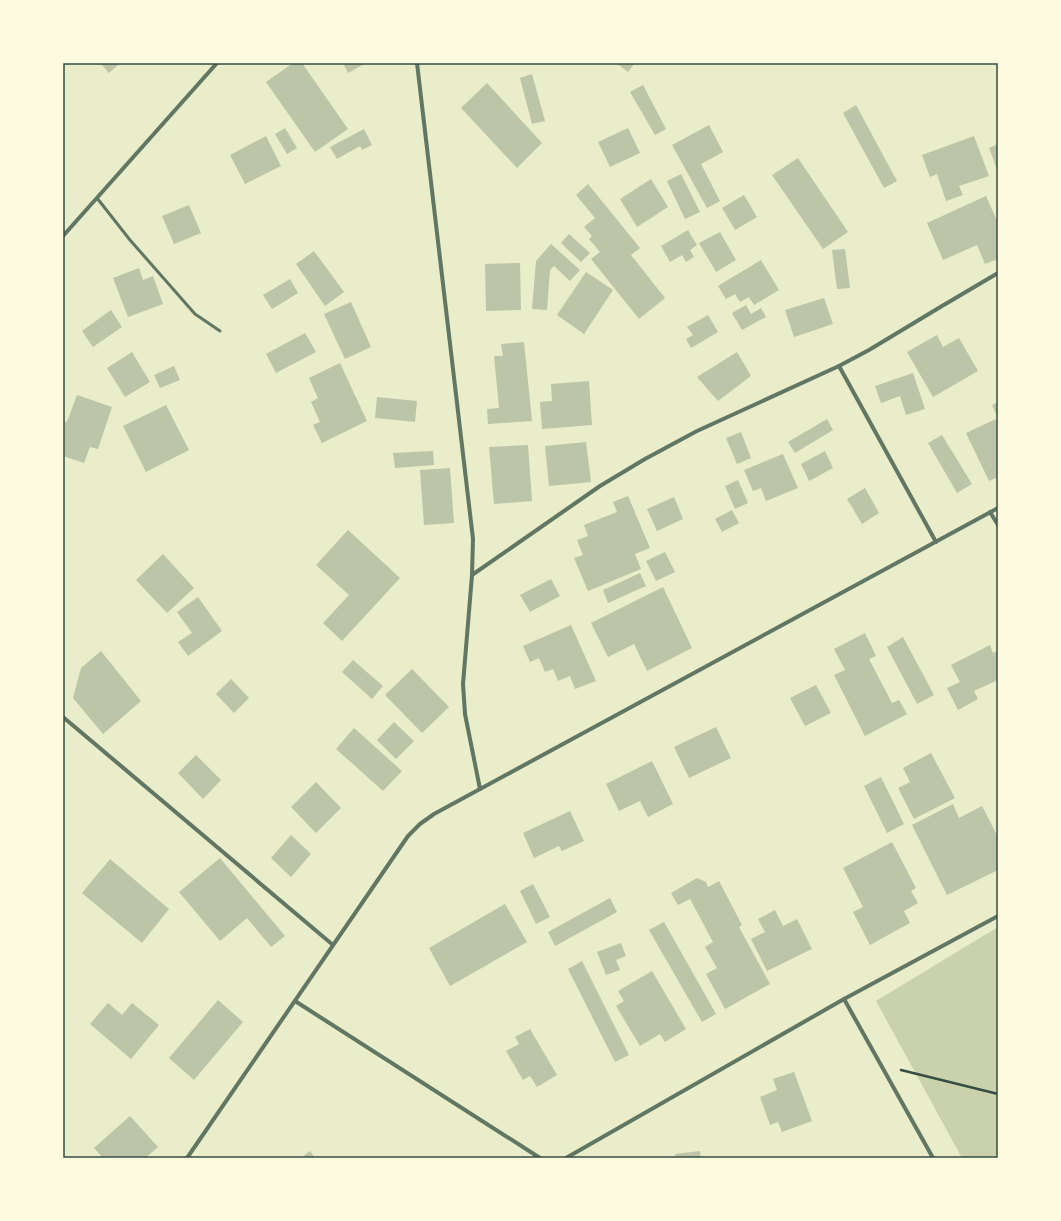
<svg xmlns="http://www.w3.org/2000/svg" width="1061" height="1221" viewBox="0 0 1061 1221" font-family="Jost,sans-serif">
  <rect width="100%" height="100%" fill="#e9edc9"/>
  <!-- green -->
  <path fill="#cad2ad" d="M 998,927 L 998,1158 L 962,1158 L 876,1001 Z"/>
  <!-- building -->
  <g fill="#bcc5a7">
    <path d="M 100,63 L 120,63 L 109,73 Z"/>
    <path d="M 293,63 L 302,63 L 348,129 L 315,152 L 266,82 Z"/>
    <path d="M 343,63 L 366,63 L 348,73 Z"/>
    <path d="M 616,63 L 635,63 L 628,72 Z"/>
    <path d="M 532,74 L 545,121 L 532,124 L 520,78 Z"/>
    <path d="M 487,83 L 542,143 L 517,168 L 461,108 Z"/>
    <path d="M 643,85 L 666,129 L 655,135 L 630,92 Z"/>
    <path d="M 856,105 L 897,181 L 884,188 L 843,113 Z"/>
    <path d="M 709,125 L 723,152 L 701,164 L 720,201 L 707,208 L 672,145 Z"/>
    <path d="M 285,128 L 297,148 L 287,154 L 275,134 Z"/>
    <path d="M 628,128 L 640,153 L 610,167 L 598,142 Z"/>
    <path d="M 364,129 L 372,145 L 362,150 L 360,146 L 337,159 L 330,147 Z"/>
    <path d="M 266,136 L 281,166 L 245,184 L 230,155 Z"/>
    <path d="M 974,136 L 989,176 L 959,186 L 963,195 L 946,201 L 937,174 L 930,177 L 922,155 Z"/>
    <path d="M 998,144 L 998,172 L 989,148 Z"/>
    <path d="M 798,158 L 848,232 L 823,249 L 772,175 Z"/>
    <path d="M 681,174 L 700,212 L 685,219 L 667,181 Z"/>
    <path d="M 651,179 L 668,207 L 637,227 L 620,199 Z"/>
    <path d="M 588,184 L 640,248 L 631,255 L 665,298 L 639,319 L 591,259 L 600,252 L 589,239 L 592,236 L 584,227 L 595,218 L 576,195 Z"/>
    <path d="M 744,195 L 757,217 L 735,230 L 722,208 Z"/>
    <path d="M 986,196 L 998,223 L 998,259 L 985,264 L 977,245 L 943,260 L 927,223 Z"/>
    <path d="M 189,205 L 201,233 L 174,244 L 162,216 Z"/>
    <path d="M 688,230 L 697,245 L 690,250 L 694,257 L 686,262 L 682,255 L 670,262 L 661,246 Z"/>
    <path d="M 720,232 L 736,260 L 716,272 L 699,243 Z"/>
    <path d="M 569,234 L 590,253 L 581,262 L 561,243 Z"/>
    <path d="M 551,244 L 580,270 L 570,281 L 554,266 L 550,270 L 547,310 L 532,309 L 536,261 Z"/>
    <path d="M 845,249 L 850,288 L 837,289 L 832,250 Z"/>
    <path d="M 314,251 L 344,292 L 325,306 L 296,264 Z"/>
    <path d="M 761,260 L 779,290 L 754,305 L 749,297 L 740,302 L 735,294 L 726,299 L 718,286 Z"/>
    <path d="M 520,263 L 521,310 L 486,311 L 485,264 Z"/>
    <path d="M 139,268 L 143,280 L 153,276 L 163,304 L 128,317 L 113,278 Z"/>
    <path d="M 586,272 L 613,290 L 584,334 L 557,315 Z"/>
    <path d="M 290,279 L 298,293 L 272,309 L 263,295 Z"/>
    <path d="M 824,298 L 833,324 L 794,337 L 785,310 Z"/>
    <path d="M 351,302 L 371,347 L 345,359 L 324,314 Z"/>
    <path d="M 746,305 L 751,314 L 761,308 L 766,317 L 742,330 L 732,313 Z"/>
    <path d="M 111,310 L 122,327 L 93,347 L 82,331 Z"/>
    <path d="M 708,315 L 718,332 L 691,348 L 686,339 L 693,335 L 687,327 Z"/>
    <path d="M 305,333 L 316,352 L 276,373 L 266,354 Z"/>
    <path d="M 937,335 L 943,347 L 959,338 L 978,371 L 933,397 L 907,352 Z"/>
    <path d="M 524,342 L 532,421 L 488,424 L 487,409 L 499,408 L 494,356 L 503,356 L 501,344 Z"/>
    <path d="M 132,352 L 150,382 L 125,397 L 107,368 Z"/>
    <path d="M 737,352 L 751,376 L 718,401 L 697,377 Z"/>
    <path d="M 340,363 L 367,421 L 322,443 L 313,425 L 320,422 L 311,402 L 318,398 L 309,378 Z"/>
    <path d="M 174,366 L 180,380 L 160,388 L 154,375 Z"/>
    <path d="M 913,373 L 925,409 L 906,415 L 900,396 L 881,403 L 875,386 Z"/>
    <path d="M 589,381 L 592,425 L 542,429 L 540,402 L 552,401 L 551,384 Z"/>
    <path d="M 77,395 L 112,407 L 98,449 L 90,447 L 84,463 L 63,456 L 63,421 L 67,422 Z"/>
    <path d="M 377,397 L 417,401 L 415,422 L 375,418 Z"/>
    <path d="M 998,402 L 998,477 L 989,481 L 966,433 L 998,418 L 992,405 Z"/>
    <path d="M 166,405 L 189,450 L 146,472 L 123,426 Z"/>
    <path d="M 827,419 L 833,430 L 795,453 L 788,442 Z"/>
    <path d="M 741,432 L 751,458 L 737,464 L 726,438 Z"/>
    <path d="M 942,435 L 972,484 L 957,493 L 928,443 Z"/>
    <path d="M 586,442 L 591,482 L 549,486 L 545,446 Z"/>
    <path d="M 528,445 L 532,501 L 494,504 L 489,447 Z"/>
    <path d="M 433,451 L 434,465 L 395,468 L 393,453 Z"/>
    <path d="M 825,451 L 833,468 L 809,481 L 801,464 Z"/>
    <path d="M 783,454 L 798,488 L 766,501 L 761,488 L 753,491 L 744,470 Z"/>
    <path d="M 450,468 L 454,523 L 424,525 L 420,470 Z"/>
    <path d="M 738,480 L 748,503 L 735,509 L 725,486 Z"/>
    <path d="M 865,488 L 879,513 L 862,524 L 847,499 Z"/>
    <path d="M 628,496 L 650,548 L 635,554 L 641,569 L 588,591 L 574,558 L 583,555 L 577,540 L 588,536 L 584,525 L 617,512 L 613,502 Z"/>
    <path d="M 674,497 L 683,519 L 657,531 L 647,509 Z"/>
    <path d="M 732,510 L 739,523 L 722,532 L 715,519 Z"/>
    <path d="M 348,530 L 400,578 L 342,641 L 323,623 L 349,595 L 316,565 Z"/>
    <path d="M 665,552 L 675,572 L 656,581 L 646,561 Z"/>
    <path d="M 163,554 L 194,588 L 167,613 L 136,580 Z"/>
    <path d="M 640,573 L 646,586 L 608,603 L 603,590 Z"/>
    <path d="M 551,579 L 560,596 L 530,612 L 520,595 Z"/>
    <path d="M 663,587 L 692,648 L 647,671 L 634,644 L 608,657 L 591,623 Z"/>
    <path d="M 198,597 L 222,631 L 188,656 L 178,642 L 192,633 L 177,612 Z"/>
    <path d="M 571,625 L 596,681 L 575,689 L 570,676 L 558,681 L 553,669 L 545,672 L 539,658 L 530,662 L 523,646 Z"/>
    <path d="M 865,633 L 876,656 L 869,659 L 892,703 L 899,700 L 907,714 L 865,736 L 834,675 L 845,670 L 834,649 Z"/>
    <path d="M 903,637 L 934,695 L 917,704 L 887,647 Z"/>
    <path d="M 990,645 L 993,653 L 998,651 L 998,680 L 974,691 L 978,699 L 958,710 L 947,688 L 960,682 L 951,665 Z"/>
    <path d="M 101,651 L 141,701 L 103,734 L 73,698 L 81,668 Z"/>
    <path d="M 353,660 L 383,686 L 372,699 L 342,672 Z"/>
    <path d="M 412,669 L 449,707 L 422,733 L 385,695 Z"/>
    <path d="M 231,679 L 249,698 L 234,713 L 216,694 Z"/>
    <path d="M 816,685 L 831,713 L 805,726 L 790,698 Z"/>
    <path d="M 394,722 L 414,741 L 396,759 L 377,740 Z"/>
    <path d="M 716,727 L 731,758 L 689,778 L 674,747 Z"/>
    <path d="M 354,728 L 402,771 L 383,791 L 336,749 Z"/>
    <path d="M 931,753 L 955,798 L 914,819 L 898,788 L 910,782 L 903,768 Z"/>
    <path d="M 196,755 L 221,780 L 203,799 L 178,773 Z"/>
    <path d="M 652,761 L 673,804 L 648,817 L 640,801 L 619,811 L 606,784 Z"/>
    <path d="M 881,777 L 904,824 L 887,833 L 864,786 Z"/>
    <path d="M 316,782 L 341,808 L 316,833 L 291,807 Z"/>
    <path d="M 953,804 L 959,818 L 982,806 L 998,837 L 998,870 L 947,895 L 912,825 Z"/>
    <path d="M 570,811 L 584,841 L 562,851 L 559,846 L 534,858 L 523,833 Z"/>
    <path d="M 291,835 L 311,854 L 291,877 L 271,858 Z"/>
    <path d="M 892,842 L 916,888 L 911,891 L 918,903 L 904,911 L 910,923 L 870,945 L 853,912 L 863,907 L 843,868 Z"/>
    <path d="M 220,858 L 285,936 L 271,947 L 247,918 L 220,941 L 179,892 Z"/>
    <path d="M 110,859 L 169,909 L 142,943 L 82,893 Z"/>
    <path d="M 697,878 L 706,882 L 708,887 L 719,881 L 742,925 L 739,927 L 770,984 L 725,1009 L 706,974 L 717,968 L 705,947 L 713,942 L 690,899 L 678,905 L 671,893 Z"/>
    <path d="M 533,884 L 550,917 L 536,924 L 520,891 Z"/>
    <path d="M 610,898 L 617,912 L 555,946 L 548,932 Z"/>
    <path d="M 505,904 L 527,942 L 450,986 L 429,948 Z"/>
    <path d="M 775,910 L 783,926 L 797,919 L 812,949 L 767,971 L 751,939 L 765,932 L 758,919 Z"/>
    <path d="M 664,922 L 716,1014 L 702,1022 L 649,930 Z"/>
    <path d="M 621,943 L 626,956 L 616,960 L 620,970 L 606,975 L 597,952 Z"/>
    <path d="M 582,961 L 629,1055 L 615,1062 L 568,969 Z"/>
    <path d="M 652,971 L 686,1029 L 665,1042 L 660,1034 L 640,1046 L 616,1006 L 624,1001 L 618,991 Z"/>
    <path d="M 218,1000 L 243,1022 L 194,1080 L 169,1058 Z"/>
    <path d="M 108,1003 L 122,1015 L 132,1003 L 159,1025 L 131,1059 L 90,1024 Z"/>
    <path d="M 530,1029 L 557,1075 L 537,1087 L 530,1076 L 523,1080 L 506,1051 L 519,1044 L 515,1037 Z"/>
    <path d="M 794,1072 L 812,1121 L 782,1132 L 778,1122 L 770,1125 L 760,1097 L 777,1090 L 773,1079 Z"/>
    <path d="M 130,1116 L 158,1147 L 145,1158 L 103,1158 L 94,1148 Z"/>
    <path d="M 310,1151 L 315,1158 L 301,1158 Z"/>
    <path d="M 700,1151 L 701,1158 L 676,1158 L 675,1154 Z"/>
  </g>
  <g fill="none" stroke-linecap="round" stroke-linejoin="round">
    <!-- path -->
    <path stroke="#344e41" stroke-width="2.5" d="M 901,1070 L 998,1094"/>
    <!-- service -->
    <path stroke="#617663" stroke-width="3" d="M 97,198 L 130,240 L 195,314 L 220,331"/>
    <!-- minor -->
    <g stroke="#617663" stroke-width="4">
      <path d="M 417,63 L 473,539 L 472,575 L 463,684 L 465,714 L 480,789"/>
      <path d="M 63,236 L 217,63"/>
      <path d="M 839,366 L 936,542"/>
      <path d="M 990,512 L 998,525"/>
      <path d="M 472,575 L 600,486 L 645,459 L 697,431 L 839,366 L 869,350 L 942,306 L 998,273"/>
      <path d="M 63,717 L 333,945"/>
      <path d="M 844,999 L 998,916"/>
      <path d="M 295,1001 L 540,1158"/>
      <path d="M 187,1158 L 408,836 L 420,824 L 434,814 L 998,508"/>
      <path d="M 566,1158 L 844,999 L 933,1158"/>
    </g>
  </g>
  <!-- border -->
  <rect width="1061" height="1221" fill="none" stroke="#fefae0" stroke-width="128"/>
  <rect x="64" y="64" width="933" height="1093" fill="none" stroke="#344e41" stroke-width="1.5"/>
</svg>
